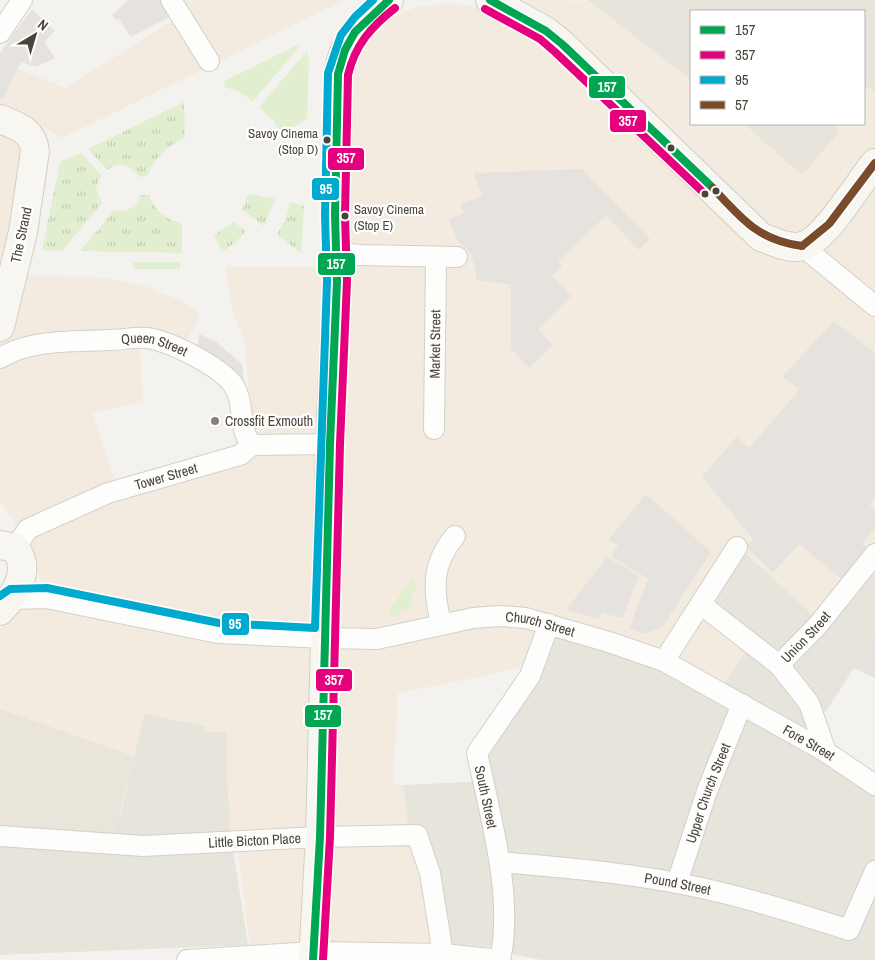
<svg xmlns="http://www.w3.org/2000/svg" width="875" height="960" viewBox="0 0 875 960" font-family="'Archivo Narrow',sans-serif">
  <defs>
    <pattern id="grass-tufts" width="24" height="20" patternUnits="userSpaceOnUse" patternTransform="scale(1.25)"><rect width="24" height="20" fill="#e1eecf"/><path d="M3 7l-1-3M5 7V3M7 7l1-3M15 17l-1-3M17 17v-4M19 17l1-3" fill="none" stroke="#c3cdb2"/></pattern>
  </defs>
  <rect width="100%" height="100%" fill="#f4f2ee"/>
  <!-- residential -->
  <g fill="#e7e4dc">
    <path d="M 587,0 L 875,0 L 875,92 L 869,87 L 864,92 L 864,11 L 691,11 L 691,80 Z"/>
    <path d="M 744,124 L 832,124 L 840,131 L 802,176 Z"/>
    <path d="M 745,552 L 870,570 L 875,575 L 875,637 L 862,650 L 854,668 L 826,711 L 802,730 L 723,686 L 707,613 Z"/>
    <path d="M 556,633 L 660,668 L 730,705 L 875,793 L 875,960 L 542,960 L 516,955 L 489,947 L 438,943 L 408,827 L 403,785 L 488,781 L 487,759 Z"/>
    <path d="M 144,713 L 205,726 L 206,731 L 227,732 L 227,776 L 232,844 L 248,945 L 0,955 L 0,840 L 114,835 L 113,818 L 120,816 Z"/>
  </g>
  <!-- commercial -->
  <g fill="#f3ebdf">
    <path d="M 174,0 L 345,0 L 62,138 L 33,121 L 0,109 L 0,62 L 66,88 L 184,13 Z"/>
    <path d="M 515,0 L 589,1 L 691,80 L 691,124 L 743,124 L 802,175 L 840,131 L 832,124 L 864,124 L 864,92 L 869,87 L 875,92 L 875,297 L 770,231 Z"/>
    <path d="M 443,4 L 468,5 L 537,33 L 744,232 L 811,261 L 875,314 L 875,547 L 817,619 L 745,553 L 707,613 L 749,647 L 723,686 L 534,616 L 396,631 L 331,630 L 346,92 L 354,50 L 379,21 L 418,7 Z"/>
    <path d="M 0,129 L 27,146 L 3,276 L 95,277 L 122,281 L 145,286 L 182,301 L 200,315 L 185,344 L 139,334 L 143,402 L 92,413 L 116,483 L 255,453 L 244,340 L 234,316 L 225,267 L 333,267 L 317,630 L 220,627 L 47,592 L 39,577 L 30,544 L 0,501 Z"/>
    <path d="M 50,604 L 316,644 L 305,945 L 250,949 L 237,841 L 231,837 L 227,776 L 227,732 L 206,731 L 205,726 L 144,714 L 134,756 L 0,709 L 0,630 L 6,620 L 17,612 L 31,607 Z"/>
    <path d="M 508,623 L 538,627 L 531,664 L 484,676 L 398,693 L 393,784 L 403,785 L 408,827 L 438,943 L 323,948 L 335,649 Z"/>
  </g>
  <!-- education -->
  <path fill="#eae5da" d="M 0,709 L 134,756 L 119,816 L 113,818 L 114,835 L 0,826 Z"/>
  <!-- grass -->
  <g fill="url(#grass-tufts)">
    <path d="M 184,102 L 185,138 C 166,146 155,158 147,176 L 139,177 C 131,165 118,161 107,170 L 88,149 Z"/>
    <path d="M 81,153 L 101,175 L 96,189 L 102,203 L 62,251 L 42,250 L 60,162 Z"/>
    <path d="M 248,194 L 275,199 L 264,226 L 242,210 Z"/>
    <path d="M 141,195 L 149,195 C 154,210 167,220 182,224 L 182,253 L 80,251 L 114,210 C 126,214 137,206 141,195 Z"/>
    <path d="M 290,202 L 304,206 L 301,253 L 277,235 L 286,218 Z"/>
    <path d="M 234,222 L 246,231 L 236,242 L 222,252 L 214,235 Z"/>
  </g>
  <!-- garden -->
  <g fill="#e1eecf">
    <path d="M 297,45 L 300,46 L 253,101 L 238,91 L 224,87 L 226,80 Z"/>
    <path d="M 307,51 L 309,59 L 307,119 L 281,134 L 273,120 L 259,107 Z"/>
    <path d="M 133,262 L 180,262 L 180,269 L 134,269 Z"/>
    <path d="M 412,578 L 417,581 L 415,591 L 413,591 L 411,599 L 414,599 L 408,611 L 406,608 L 399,611 L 400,614 L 391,617 L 388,613 Z"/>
  </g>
  <!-- parking -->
  <g fill="#e6e3df">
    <path d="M 129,0 L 165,0 L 175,14 L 131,37 L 119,19 L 116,20 L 112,15 Z"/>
    <path d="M 32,9 L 55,31 L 44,42 L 55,58 L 36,67 L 21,62 L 3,99 L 0,98 L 0,53 Z"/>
    <path d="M 582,169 L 650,239 L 639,250 L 606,216 L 558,261 L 562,266 L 552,276 L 571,296 L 538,329 L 553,345 L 529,368 L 511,349 L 511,285 L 476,280 L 476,272 L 471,253 L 458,241 L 449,220 L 464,213 L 460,204 L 483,196 L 473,173 Z"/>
    <path d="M 834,321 L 875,353 L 875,498 L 870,505 L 875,510 L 875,528 L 863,544 L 868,549 L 844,581 L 799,544 L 773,573 L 746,547 L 753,539 L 702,477 L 737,436 L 749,448 L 800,389 L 782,377 Z"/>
    <path d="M 199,334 L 215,341 L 242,364 L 244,381 L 233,371 L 197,350 Z"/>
    <path d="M 646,494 L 711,552 L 663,626 L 646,634 L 629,629 L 648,579 L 611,556 L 618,545 L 608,540 Z"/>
    <path d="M 607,557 L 639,576 L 623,618 L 602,613 L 600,619 L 566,610 Z"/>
    <path d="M 875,637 L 875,678 L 854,668 L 862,650 Z"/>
    <path d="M 492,767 L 530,779 L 527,791 L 496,785 Z"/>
  </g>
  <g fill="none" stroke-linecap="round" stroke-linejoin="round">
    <!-- street casing -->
    <g stroke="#d2d0cb" stroke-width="22">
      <g id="street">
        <path d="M 171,0 L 209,61"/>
        <path d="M 0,33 L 22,0"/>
        <path d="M 802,246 L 875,306"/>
        <path d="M 336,253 L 360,255 L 457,257"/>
        <path id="s1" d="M 0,358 C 32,339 72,342 108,340 C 120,340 135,337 147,338 C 170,341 216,365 231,382 C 247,401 236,427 252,445"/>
        <path id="s2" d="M 434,429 L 436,258"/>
        <path id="s3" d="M 15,548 L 28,529 L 108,493 L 240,455 L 252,445 L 330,444"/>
        <path id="s4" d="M 11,599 L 46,598 L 218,633 L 325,638 L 377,639 L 473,618 L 500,616 L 526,618 L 609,642 L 664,661 L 826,752 L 875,785"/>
        <path d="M 702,605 L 779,665"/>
        <path d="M 441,624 C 433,589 431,565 455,536"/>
        <path d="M 664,661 L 737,547"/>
        <path id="s5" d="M 826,752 L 809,703 L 779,665 L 818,625 L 875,554"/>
        <path id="s6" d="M 0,836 L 143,846 L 320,837 L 417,835 L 430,873 L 443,954"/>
        <path id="s7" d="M 500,862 C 559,867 619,872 677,883 C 736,894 793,912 849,930 L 875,871"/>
        <path id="s8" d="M 677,883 L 707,791 L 742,704"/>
        <path d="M 187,960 L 313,952 L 443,954 L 500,960"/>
        <path d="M 500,960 C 514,897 490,815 477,753 L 530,676 L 549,624"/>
      </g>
    </g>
    <!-- secondary casing -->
    <g stroke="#d3cfc5" stroke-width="30">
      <g id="secondary">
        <path d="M 490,0 L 546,31 L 562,44 L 761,237 C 773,241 789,250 802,246 C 825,241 859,182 875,163"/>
        <path d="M 0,119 C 17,126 33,130 35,151 L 23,232 L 0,327"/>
        <path d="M 0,545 L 15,548 C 32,570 16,594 0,611"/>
        <path d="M 313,960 L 320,837 L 330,444 L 337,281 L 335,215 L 338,74 C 344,38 361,22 389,0"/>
      </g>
    </g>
    <!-- street -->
    <use href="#street" stroke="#fdfdfc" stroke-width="20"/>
    <!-- secondary -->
    <use href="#secondary" stroke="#f7f6f1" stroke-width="28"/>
    <!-- bus-1 casing -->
    <g stroke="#fff" stroke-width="11">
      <g id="bus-1">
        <path d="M 490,0 L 546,31 L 562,44 L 713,188"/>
        <path d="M 313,960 L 320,837 L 330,444 L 337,281 L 335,215 L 338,74 L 345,50 L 355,32 L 389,0"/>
      </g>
    </g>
    <!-- bus-2 casing -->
    <g stroke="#fff" stroke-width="11">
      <g id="bus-2">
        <path d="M 485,9 L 540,39 L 555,52 L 706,195"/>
        <path d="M 323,960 L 330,837 L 340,444 L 347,281 L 345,215 L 348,75 C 355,45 371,27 395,8"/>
      </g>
    </g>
    <!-- bus-3 casing -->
    <g stroke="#fff" stroke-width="11">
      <path id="bus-3" d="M 0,596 L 10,589 L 47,588 L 219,623 L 315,628 L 327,281 L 325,215 L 328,73 L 341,35 L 355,17 L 373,0"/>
    </g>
    <!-- bus-4 casing -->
    <g stroke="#fff" stroke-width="11">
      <g id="bus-4">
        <path d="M 713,188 C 742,219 758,240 802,246"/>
        <path d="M 802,246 L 829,224 L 875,163"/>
      </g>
    </g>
    <!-- bus-1 -->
    <use href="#bus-1" stroke="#00a651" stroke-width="8"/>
    <!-- bus-2 -->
    <use href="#bus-2" stroke="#e5007d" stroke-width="8"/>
    <!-- bus-3 -->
    <use href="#bus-3" stroke="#00a9ce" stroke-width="8"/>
    <!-- bus-4 -->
    <use href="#bus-4" stroke="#7a4b2a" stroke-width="8"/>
  </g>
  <!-- markers -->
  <g fill="#4b4439" stroke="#fff" stroke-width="2">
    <circle cx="327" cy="140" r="4.5"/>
    <circle cx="671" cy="148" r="4.5"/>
    <circle cx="716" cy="191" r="4.5"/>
    <circle cx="705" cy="194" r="4.5"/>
    <circle cx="345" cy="216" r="4.5"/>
  </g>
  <circle fill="#868178" stroke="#fff" stroke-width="2" cx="215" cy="421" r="5"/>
  <g text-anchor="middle" stroke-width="4.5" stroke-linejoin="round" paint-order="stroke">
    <!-- bus labels -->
    <g font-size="13" fill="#4b4439" stroke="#fff" text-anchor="end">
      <text x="318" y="138">Savoy Cinema<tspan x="318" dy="16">(Stop D)</tspan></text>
      <text x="354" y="214" text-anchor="start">Savoy Cinema<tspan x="354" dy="16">(Stop E)</tspan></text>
    </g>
    <!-- street labels -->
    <g font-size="14" fill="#4b4439" stroke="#fff">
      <text transform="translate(21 235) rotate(-78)" y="5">The Strand</text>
      <text dy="5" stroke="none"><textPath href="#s2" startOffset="85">Market Street</textPath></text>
      <text dy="5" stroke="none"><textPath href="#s1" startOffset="158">Queen Street</textPath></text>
      <text dy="5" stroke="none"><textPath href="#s3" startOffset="171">Tower Street</textPath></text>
      <text dy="5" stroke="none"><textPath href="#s4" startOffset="536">Church Street</textPath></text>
      <text dy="5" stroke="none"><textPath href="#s5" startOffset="139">Union Street</textPath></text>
      <text dy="5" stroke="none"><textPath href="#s4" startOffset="832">Fore Street</textPath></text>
      <text dy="5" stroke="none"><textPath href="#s8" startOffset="95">Upper Church Street</textPath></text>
      <text transform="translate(486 797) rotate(78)" y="5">South Street</text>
      <text dy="5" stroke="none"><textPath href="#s6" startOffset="255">Little Bicton Place</textPath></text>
      <text dy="5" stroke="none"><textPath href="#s7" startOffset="179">Pound Street</textPath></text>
    </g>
    <!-- poi labels -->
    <g font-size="14" fill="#4b4439" stroke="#fff" text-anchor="start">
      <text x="225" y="426">Crossfit Exmouth</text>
    </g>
  </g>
  <g stroke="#fff" stroke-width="2">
    <rect x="588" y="75" width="38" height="24" rx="5" fill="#00a651"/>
    <rect x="609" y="109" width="38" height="24" rx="5" fill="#e5007d"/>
    <rect x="327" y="147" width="38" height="24" rx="5" fill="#e5007d"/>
    <rect x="311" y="177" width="29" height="24" rx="5" fill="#00a9ce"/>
    <rect x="317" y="252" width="39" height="24" rx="5" fill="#00a651"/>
    <rect x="221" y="612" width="29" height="24" rx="5" fill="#00a9ce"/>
    <rect x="315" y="668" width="38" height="24" rx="5" fill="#e5007d"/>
    <rect x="304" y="704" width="38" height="24" rx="5" fill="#00a651"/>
  </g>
  <g font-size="14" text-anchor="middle" font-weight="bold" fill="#fff">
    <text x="607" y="92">157</text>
    <text x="628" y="126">357</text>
    <text x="346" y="163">357</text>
    <text x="326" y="194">95</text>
    <text x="336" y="269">157</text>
    <text x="235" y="629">95</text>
    <text x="334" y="685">357</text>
    <text x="323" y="720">157</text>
  </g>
  <!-- legend -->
  <rect x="690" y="10" width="175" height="115" fill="#ffffff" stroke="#b7b4b0"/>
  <rect x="700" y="26" width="25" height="8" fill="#00a651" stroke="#b7b4b0"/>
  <text x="735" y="35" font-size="15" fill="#4b4439">157</text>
  <rect x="700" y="51" width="25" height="8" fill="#e5007d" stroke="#b7b4b0"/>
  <text x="735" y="60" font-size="15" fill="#4b4439">357</text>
  <rect x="700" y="76" width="25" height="8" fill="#00a9ce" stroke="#b7b4b0"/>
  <text x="735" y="85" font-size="15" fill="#4b4439">95</text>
  <rect x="700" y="101" width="25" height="8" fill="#7a4b2a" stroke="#b7b4b0"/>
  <text x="735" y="110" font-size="15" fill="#4b4439">57</text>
  <!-- north arrow -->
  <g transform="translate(35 35) rotate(38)" stroke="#ffffff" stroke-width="4" paint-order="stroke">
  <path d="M0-4L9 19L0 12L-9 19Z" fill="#4b4439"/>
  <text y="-8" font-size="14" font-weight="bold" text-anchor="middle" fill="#4b4439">N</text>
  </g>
</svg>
